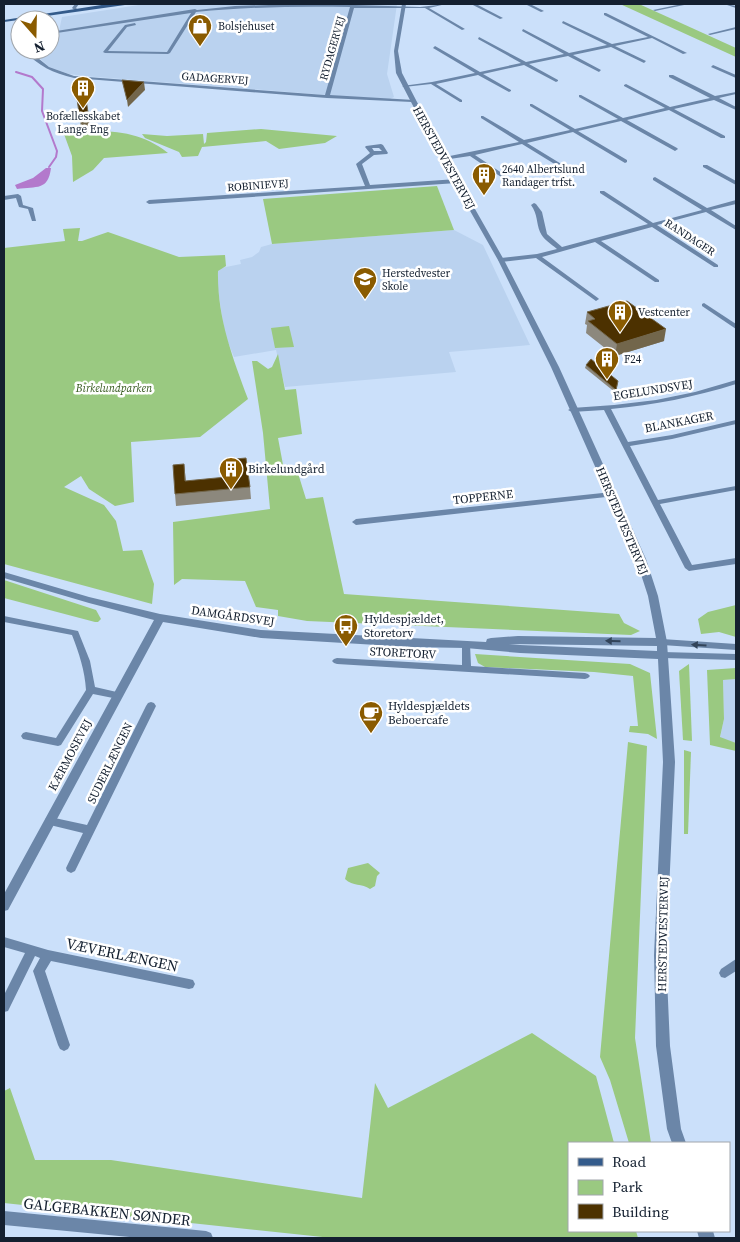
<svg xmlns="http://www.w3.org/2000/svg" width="740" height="1242" viewBox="0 0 740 1242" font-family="'Source Serif 4',serif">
  <rect width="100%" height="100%" fill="#cbe0fa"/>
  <!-- built -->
  <g fill="#bad2ef">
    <path d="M 145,4 L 397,4 L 387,74 L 394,97 L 390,99 L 366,98 L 84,76 L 69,74 L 49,67 L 31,50 L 50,50 L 50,32 L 59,31 L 62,17 Z"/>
    <path d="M 454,230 L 483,245 L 530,345 L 449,352 L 456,372 L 285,387 L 276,350 L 234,357 L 225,335 L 218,290 L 218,271 L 221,268 L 241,264 L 240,260 L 252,257 L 259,252 L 261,247 L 272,244 Z"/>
    <path d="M 736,679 L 736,743 L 720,738 L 724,719 L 723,680 Z"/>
  </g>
  <!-- green -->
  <g fill="#9ac981">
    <path d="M 620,4 L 639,4 L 736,48 L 736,57 Z"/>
    <path d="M 261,129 L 337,136 L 325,143 L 279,149 L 266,141 L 202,147 L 198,156 L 182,157 L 179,152 L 145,138 L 142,134 L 167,136 L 203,134 L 204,144 L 206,142 L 207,133 Z"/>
    <path d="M 91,131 C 121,131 144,134 168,153 L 104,158 L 93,170 L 73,182 L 72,156 L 64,134 Z"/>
    <path d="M 437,186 L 454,230 L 272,244 L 263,199 Z"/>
    <path d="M 80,228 L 78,241 L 82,241 L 108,232 L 179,257 L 225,255 L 226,266 L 218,271 C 217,317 232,356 248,399 L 200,437 L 131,442 L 134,502 L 115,506 L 89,489 L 81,476 L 64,487 L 104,505 L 116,521 L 123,551 L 142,550 L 154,584 L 152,604 L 4,564 L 4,248 L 65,241 L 63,229 Z"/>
    <path d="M 289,326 L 294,347 L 275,348 L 271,328 Z"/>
    <path d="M 278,354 L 285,390 L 296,389 L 302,434 L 278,438 L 284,470 L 297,470 L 306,499 L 323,497 L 344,594 L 619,614 L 624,623 L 640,631 L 631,635 L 307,621 L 278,616 L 278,610 L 256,607 L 245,581 L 182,579 L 174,585 L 173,522 L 270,509 L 263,433 L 252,361 L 257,361 L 268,369 L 272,367 Z"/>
    <path d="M 4,580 L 96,610 L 101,619 L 98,622 L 95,622 L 4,598 Z"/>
    <path d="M 736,605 L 736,637 L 719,632 L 701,634 L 698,619 L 708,612 Z"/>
    <path d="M 475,654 L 630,664 L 650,673 L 657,739 L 648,734 L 629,732 L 630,726 L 638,726 L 633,676 L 594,672 L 485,667 L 478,663 Z"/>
    <path d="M 689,664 L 692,741 L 683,740 L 679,671 Z"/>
    <path d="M 736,668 L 736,679 L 723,680 L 724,719 L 720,737 L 736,743 L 736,751 L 710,745 L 707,670 Z"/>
    <path d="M 628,742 L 647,746 L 635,1038 L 651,1143 L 629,1143 L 610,1080 L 600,1057 Z"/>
    <path d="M 684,750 L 691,752 L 688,834 L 684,834 Z"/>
    <path d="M 368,863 L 380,873 L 377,876 L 375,886 L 370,889 C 362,883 353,887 345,879 L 348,868 Z"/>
    <path d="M 532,1033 L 596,1076 L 614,1143 L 569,1143 L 569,1231 L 636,1231 L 638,1238 L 332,1238 L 4,1203 L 4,1091 L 10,1088 L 35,1160 L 111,1160 L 362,1198 L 375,1083 L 388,1108 Z"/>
  </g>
  <!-- water -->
  <path fill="#b379cc" d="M 46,168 L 51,168 C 48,191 37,186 17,189 L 15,185 L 33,178 Z"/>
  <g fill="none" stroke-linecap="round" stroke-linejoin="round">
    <!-- stream -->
    <path stroke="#b379cc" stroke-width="2" d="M 16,72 L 32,77 L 43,89 L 42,111 L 57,151 L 56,157 L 49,167"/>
    <!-- minor -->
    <g fill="#6b86a8" fill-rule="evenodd">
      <path d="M 75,4 L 79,4 L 76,8 L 78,10 L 76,11 L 72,8 Z"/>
      <path d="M 299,4 L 351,5 L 351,4 L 355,4 L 355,5 L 420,7 L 446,4 L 429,8 L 465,29 L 462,30 L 425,8 L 354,8 L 330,95 L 414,100 L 414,102 L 412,102 L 327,98 L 74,78 C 53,73 38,66 24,50 L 28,50 L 49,67 L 74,76 L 325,95 L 350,7 C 298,6 247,7 196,12 L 170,53 L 168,54 L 105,53 L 103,52 L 125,25 L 135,23 L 136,25 L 127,27 L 108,51 L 167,52 L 191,13 L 50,34 L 50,32 L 195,9 L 197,10 L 235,6 Z"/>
      <path d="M 471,4 L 476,4 L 503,18 L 500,19 Z"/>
      <path d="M 525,4 L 530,4 L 544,11 L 541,12 Z"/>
      <path d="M 682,4 L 689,4 L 655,11 L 653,10 Z"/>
      <path d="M 726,4 L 736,6 L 736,8 L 727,5 Z"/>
      <path d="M 604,13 L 606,13 L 687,53 L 683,54 L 652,38 L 615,46 L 646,61 L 644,63 L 611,47 L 573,55 L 601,70 L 599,72 L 568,56 L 529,64 L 558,80 L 558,81 L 556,82 L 524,65 L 483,74 L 511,90 L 511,91 L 509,92 L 478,75 L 436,84 L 462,100 L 462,102 L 460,102 L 431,84 L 404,87 L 402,86 L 432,82 L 475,73 L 433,48 L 435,46 L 480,72 L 521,63 L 478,39 L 479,37 L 526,62 L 564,54 L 522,31 L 523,29 L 569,53 L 607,45 L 562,23 L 563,21 L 612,44 L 648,37 L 604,15 Z"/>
      <path d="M 736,27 L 736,29 L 710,35 L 708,34 Z"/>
      <path d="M 20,38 L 20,45 L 15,41 Z"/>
      <path d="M 713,65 L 736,75 L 736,78 L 711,67 Z"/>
      <path d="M 669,75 L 673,75 L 715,96 L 736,92 L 736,94 L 719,98 L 736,107 L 736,110 L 714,100 L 674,109 L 725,136 L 725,138 L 721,138 L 669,110 L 627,120 L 677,148 L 678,149 L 675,151 L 621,121 L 578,131 L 627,160 L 627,162 L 625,163 L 573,132 L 527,143 L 576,173 L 576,175 L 574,176 L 522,144 L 475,155 L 521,186 L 522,187 L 519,189 L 470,156 L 443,160 L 440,158 L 519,142 L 481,118 L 481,116 L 483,116 L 524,140 L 570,130 L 530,106 L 530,104 L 532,104 L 575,129 L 618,119 L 579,97 L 579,95 L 581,95 L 623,118 L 665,108 L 624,86 L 624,85 L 626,84 L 670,107 L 710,98 L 669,77 Z"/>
      <path d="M 381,144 L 383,145 L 388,153 L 387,154 L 374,155 L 362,164 L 370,185 L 457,179 L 460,181 L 457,183 L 149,204 L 146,202 L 149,200 L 365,186 L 356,164 L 370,153 L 365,147 L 366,146 ZM 372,148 L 379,148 L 382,151 L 374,151 Z"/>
      <path d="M 703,165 L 707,165 L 736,181 L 736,185 L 703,167 Z"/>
      <path d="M 655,177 L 707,208 L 736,200 L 736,204 L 711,210 L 736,226 L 736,230 L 706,212 L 657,225 L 718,265 L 718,267 L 714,267 L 652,227 L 601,241 L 659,280 L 659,282 L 655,282 L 595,242 L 542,257 L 598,298 L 599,299 L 596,301 L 536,258 L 501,262 L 498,260 L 501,258 L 537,254 L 557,249 C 551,244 543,239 540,232 C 536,222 538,215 531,205 L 534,203 L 536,204 L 542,212 L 547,234 L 562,247 L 648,224 L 600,193 L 600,191 L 604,191 L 653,223 L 702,210 L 653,180 L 653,178 Z"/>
      <path d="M 18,194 L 21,196 L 23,205 L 33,208 L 36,221 L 32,221 L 28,209 L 19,207 L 16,198 L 4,200 L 4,196 Z"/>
      <path d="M 704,303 L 736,324 L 736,329 L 702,306 L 702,304 Z"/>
      <path d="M 736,380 L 736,384 C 695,397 654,405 611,409 L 628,442 L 672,435 L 736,420 L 736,424 L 672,439 L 630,446 L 658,500 L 736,486 L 736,490 L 660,504 L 692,565 L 736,558 L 736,564 L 689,571 L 685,568 L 604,410 L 572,412 L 568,410 L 572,408 L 614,405 L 656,400 L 695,392 Z"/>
      <path d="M 612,492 L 615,492 L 616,494 L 615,496 L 356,525 L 352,522 L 356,519 Z"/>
      <path d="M 4,616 L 78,631 L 90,661 L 95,687 L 121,693 L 123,695 L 121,697 L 118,699 L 93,694 L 61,745 L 58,746 L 23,739 L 21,736 L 23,733 L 26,732 L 56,738 L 86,690 C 85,671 79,653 72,635 L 4,622 Z"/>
      <path d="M 662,639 L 736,644 L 736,650 L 662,645 L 658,642 Z"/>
      <path d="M 466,641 L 470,644 L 471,666 L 585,673 L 588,674 L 590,676 L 588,678 L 585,679 L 337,664 L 334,663 L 332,661 L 334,659 L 337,658 L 462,665 L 462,644 Z"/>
      <path d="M 663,652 L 736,654 L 736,660 L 663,658 L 660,657 L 658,655 L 660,653 Z"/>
      <path d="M 151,702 L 154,703 L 156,706 L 75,871 L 71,873 L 67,871 L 66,868 L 83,833 L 50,825 L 46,824 L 45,821 L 46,818 L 50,817 L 87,825 L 146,706 L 148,703 Z"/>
      <path d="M 4,937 L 48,950 L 189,979 L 193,980 L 195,984 L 193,988 L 189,989 L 51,961 L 45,971 L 70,1045 L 68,1049 L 64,1051 L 60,1049 L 58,1045 L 33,971 L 40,958 L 35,956 L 8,1011 L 4,1012 L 4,995 L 25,953 L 4,947 Z"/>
      <path d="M 736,959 L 736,971 L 725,978 L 721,977 L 719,973 L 721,969 Z"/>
      <path d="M 4,1211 L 206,1231 L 211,1233 L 213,1238 L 140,1238 L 4,1225 Z"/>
    </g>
    <!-- tertiary -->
    <g fill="#6b86a8" fill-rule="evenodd">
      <path d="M 402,4 L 406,4 L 398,51 L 402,73 L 446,158 L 504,260 L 559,367 L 646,559 L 658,596 L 667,642 L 675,762 L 666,955 L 670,1046 L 681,1129 L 686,1143 L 672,1143 L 667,1129 L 656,1046 L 654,955 L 663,762 L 658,659 L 520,653 L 466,648 L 410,647 L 261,638 L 163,622 L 8,910 L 4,911 L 4,894 L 154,620 L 89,603 L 4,578 L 4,572 L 89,597 L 160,614 L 261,630 L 486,642 L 487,639 L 491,638 L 518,636 L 656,638 L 648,596 L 636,559 L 551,367 L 498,260 L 440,158 L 396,73 L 394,51 ZM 509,644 L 657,646 L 657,651 L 520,645 Z"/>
      <path d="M 697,1231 L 713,1231 L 715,1238 L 699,1238 Z"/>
    </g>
    <!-- secondary -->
    <path fill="#345b8b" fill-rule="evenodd" d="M 108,4 L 132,4 L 4,22 L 4,20 Z"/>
  </g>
  <!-- wall -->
  <g fill="#8c887d">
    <path d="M 587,312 L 664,341 L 615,356 L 586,333 L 587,325 L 585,324 Z"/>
    <path d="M 586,365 L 618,381 L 616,393 L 585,368 Z"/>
    <path d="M 184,464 L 186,481 L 250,487 L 251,499 L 176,506 L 175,494 Z"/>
  </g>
  <!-- shaded-wall -->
  <g fill="#72664b">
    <path d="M 144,82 L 145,90 L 128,107 L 127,100 Z"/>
    <path d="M 85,93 L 90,127 L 81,127 L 80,120 Z"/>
    <path d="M 666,329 L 664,341 L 615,356 L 617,344 Z"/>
  </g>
  <!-- building -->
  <g fill="#4c3100" stroke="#72664b">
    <path d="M 122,80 L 144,82 L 127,100 Z"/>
    <path d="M 84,86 L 89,119 L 80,120 L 76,92 Z"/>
    <path d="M 627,301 L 666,329 L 617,344 L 588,321 L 595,319 L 587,312 Z"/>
    <path d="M 591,359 L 618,381 L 616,390 L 586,365 Z"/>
    <path d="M 246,458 L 250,487 L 175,494 L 173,465 L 184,464 L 185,481 L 237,476 L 235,459 Z"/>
  </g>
  <!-- one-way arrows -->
  <defs><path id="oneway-solid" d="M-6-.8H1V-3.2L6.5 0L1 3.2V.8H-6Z" transform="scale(1.25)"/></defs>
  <g fill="#32445a">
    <use href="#oneway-solid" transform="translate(613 641) rotate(-179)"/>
    <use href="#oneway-solid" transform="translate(699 645) rotate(-176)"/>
  </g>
  <!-- icons -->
  <defs>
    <g id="shop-pin" transform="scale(1.25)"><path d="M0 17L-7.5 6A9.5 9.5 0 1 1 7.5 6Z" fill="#8a5b00" stroke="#fff"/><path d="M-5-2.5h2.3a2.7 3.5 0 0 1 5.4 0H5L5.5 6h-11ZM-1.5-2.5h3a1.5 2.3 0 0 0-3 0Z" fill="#fff"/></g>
    <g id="building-pin" transform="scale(1.25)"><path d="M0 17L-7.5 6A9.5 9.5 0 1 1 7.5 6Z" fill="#8a5b00" stroke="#fff"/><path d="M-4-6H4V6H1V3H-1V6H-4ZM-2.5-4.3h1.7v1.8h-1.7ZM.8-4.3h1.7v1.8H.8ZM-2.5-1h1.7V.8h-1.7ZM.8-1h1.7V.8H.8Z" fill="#fff"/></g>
    <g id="school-pin" transform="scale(1.25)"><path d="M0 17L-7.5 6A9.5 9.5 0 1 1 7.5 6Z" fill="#8a5b00" stroke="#fff"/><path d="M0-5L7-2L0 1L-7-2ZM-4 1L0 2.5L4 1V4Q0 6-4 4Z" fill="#fff"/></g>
    <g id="bus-pin" transform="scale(1.25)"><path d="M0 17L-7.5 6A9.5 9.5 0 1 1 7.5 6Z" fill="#8a5b00" stroke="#fff"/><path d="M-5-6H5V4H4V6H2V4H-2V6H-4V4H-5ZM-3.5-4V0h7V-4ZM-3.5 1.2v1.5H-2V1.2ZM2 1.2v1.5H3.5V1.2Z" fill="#fff"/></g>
    <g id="cafe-pin" transform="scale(1.25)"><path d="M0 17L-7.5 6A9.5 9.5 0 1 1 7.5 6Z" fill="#8a5b00" stroke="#fff"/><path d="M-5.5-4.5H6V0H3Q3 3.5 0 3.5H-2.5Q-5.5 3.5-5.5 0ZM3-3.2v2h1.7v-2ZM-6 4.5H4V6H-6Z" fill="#fff"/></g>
  </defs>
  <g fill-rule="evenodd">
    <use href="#shop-pin" x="200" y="26"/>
    <use href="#building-pin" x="83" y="88"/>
    <use href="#building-pin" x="484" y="175"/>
    <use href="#school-pin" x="365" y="279"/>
    <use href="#building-pin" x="620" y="312"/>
    <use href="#building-pin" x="607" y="359"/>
    <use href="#building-pin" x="231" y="469"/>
    <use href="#bus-pin" x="346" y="626"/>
    <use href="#cafe-pin" x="371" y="713"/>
  </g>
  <g text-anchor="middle" stroke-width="5" stroke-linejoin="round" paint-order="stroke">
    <!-- far-poi labels -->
    <g font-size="11" fill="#142030" stroke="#fff" text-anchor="start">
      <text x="218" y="30">Bolsjehuset</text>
      <text x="83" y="120" text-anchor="middle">Bofællesskabet<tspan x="83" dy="13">Lange Eng</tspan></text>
      <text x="502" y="173">2640 Albertslund<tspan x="502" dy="13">Randager trfst.</tspan></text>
      <text x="382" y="277">Herstedvester<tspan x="382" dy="13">Skole</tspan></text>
      <text x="638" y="316">Vestcenter</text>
      <text x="624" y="363">F24</text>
    </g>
    <!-- far-street labels -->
    <g font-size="11" fill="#142030" stroke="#fff">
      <text transform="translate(332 48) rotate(-74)" y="4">RYDAGERVEJ</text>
      <text transform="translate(215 78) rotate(4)" y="4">GADAGERVEJ</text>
      <text transform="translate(258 185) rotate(-4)" y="4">ROBINIEVEJ</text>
      <text transform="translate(690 237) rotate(33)" y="4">RANDAGER</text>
    </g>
    <!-- far-park labels -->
    <g font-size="11" font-style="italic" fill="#32571a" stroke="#fff">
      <text x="114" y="392">Birkelundparken</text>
    </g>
    <!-- street labels -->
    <g font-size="12" fill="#142030" stroke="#fff">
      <text transform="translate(444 158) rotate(61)" y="4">HERSTEDVESTERVEJ</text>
      <text transform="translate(653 390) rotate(-9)" y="4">EGELUNDSVEJ</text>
      <text transform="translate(679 422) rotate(-11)" y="4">BLANKAGER</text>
      <text transform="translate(483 497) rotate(-6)" y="4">TOPPERNE</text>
      <text transform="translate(622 521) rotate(67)" y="4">HERSTEDVESTERVEJ</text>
      <text transform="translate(233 616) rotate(8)" y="4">DAMGÅRDSVEJ</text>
      <text transform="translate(403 653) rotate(3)" y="4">STORETORV</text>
      <text transform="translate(70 755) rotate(-62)" y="4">KÆRMOSEVEJ</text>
      <text transform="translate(110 763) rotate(-64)" y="4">SUDERLÆNGEN</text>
      <text transform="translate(663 934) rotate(-89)" y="4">HERSTEDVESTERVEJ</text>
    </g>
    <!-- poi labels -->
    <g font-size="12" fill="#142030" stroke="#fff" text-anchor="start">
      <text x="248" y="473">Birkelundgård</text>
      <text x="364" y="623">Hyldespjældet,<tspan x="364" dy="14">Storetorv</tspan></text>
      <text x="388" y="710">Hyldespjældets<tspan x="388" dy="14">Beboercafe</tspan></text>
    </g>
    <!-- near-street labels -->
    <g font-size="15" fill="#142030" stroke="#fff">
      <text transform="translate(122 955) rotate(12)" y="5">VÆVERLÆNGEN</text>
      <text transform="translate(107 1212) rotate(6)" y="5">GALGEBAKKEN SØNDER</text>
    </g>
  </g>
  <!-- border -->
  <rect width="740" height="1242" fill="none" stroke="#142030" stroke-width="10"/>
  <!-- legend -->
  <rect x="568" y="1142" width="162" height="90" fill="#ffffff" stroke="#a1a6ac"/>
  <rect x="578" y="1158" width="25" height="8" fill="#345b8b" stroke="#a1a6ac"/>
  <text x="612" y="1167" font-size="15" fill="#142030">Road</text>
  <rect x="578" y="1180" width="25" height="15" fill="#9ac981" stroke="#a1a6ac"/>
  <text x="612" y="1192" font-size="15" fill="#142030">Park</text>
  <rect x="578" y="1204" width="25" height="15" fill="#4c3100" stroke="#a1a6ac"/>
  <text x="612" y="1217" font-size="15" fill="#142030">Building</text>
  <!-- north arrow -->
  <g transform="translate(35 35) rotate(160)"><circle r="24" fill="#ffffff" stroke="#a1a6ac"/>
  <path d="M0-4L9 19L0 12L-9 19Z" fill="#8a5b00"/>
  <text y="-8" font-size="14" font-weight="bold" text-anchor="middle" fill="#142030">N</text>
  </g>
</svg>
